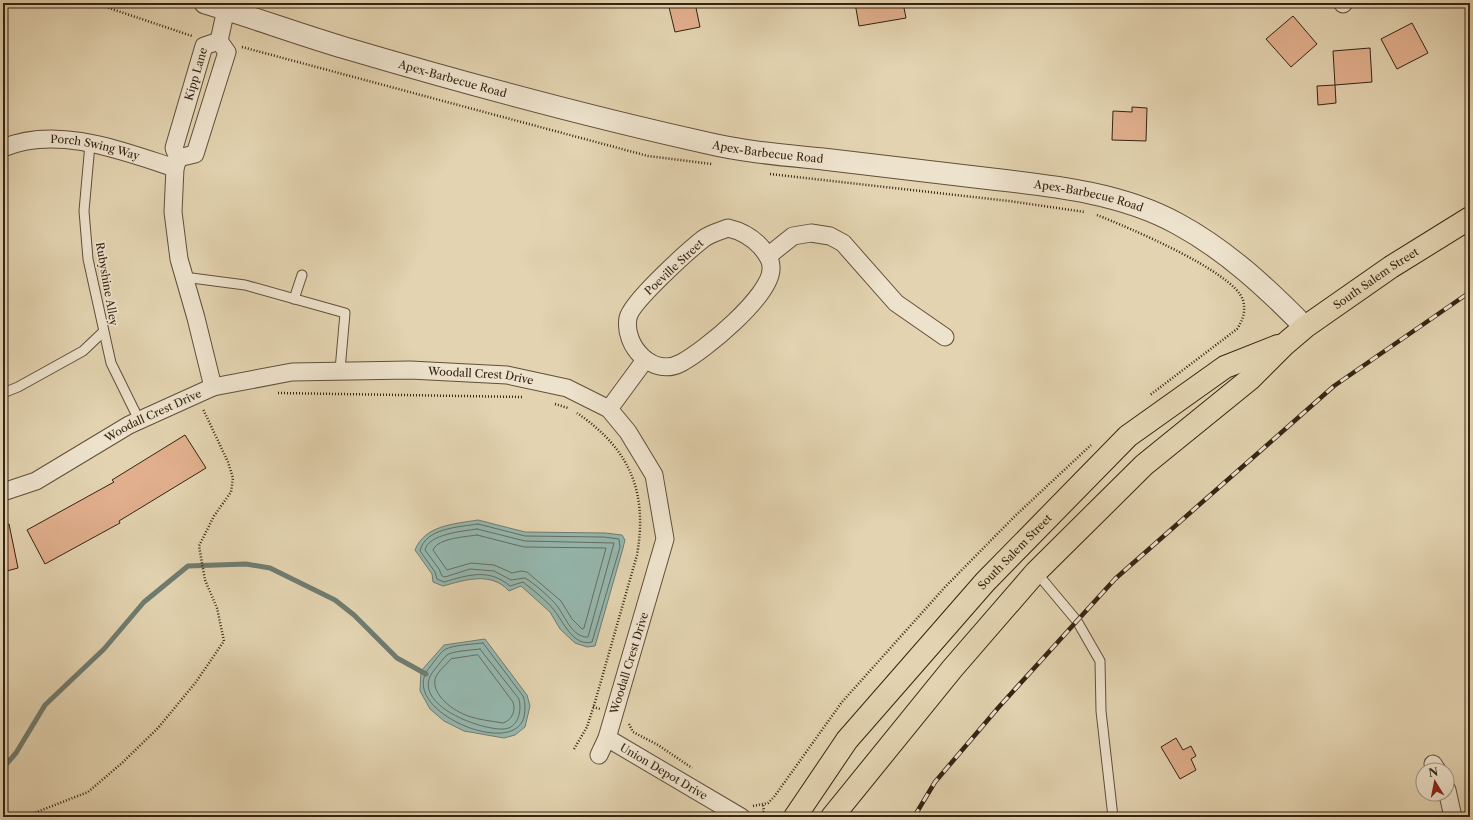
<svg xmlns="http://www.w3.org/2000/svg" width="1473" height="820" viewBox="0 0 1473 820" font-family="'Libre Caslon Text',serif">
  <rect width="100%" height="100%" fill="#e3d3b0"/>
  <filter id="stains"><feTurbulence type="fractalNoise" baseFrequency=".005" numOctaves="4"/><feColorMatrix values="0 0 0 0 .2 0 0 0 0 .09 0 0 0 0 .02 0 0 0 .5 -.17"/></filter>
  <radialGradient id="worn" r=".72"><stop offset=".6" stop-color="#630" stop-opacity="0"/><stop offset="1" stop-color="#630" stop-opacity=".3"/></radialGradient>
  <!-- water -->
  <g fill="#95b7ae" stroke="#6f7c70">
    <path d="M 478,520 L 525,532 L 605,533 L 622,535 L 625,540 L 623,548 L 595,646 L 587,647 L 575,643 L 560,629 L 550,612 L 521,586 L 509,591 C 491,571 465,580 443,586 L 433,582 L 432,574 L 415,550 C 425,525 454,524 478,520 Z"/>
    <path d="M 485,639 L 527,695 L 530,706 L 525,727 L 515,735 L 504,738 L 464,731 L 444,721 L 430,709 L 420,691 L 421,671 L 444,645 Z"/>
  </g>
  <g fill="none" stroke-linecap="round" stroke-linejoin="round">
    <!-- shore -->
    <g stroke="#666d60" stroke-width="1">
      <path d="M 478,524 L 525,536 L 604,537 L 619,539 L 620,547 L 592,642 C 573,647 563,621 554,610 C 546,600 533,590 523,582 L 510,586 C 489,568 468,575 444,582 L 437,579 L 435,572 L 420,551 C 425,528 459,527 478,524 Z"/>
      <path d="M 477,529 L 525,541 L 614,543 L 588,637 C 573,638 565,617 558,607 C 552,599 534,583 525,578 L 511,580 L 494,571 L 470,569 L 445,577 L 442,576 L 439,569 L 425,550 C 428,534 464,531 477,529 Z"/>
      <path d="M 477,535 L 524,547 L 606,548 L 584,628 L 582,629 L 572,619 L 561,601 L 527,572 L 521,571 L 512,573 L 494,565 L 471,563 L 447,570 L 433,550 C 438,538 465,537 477,535 Z"/>
      <path d="M 483,643 L 523,696 C 526,704 525,709 524,717 C 513,760 394,708 430,667 C 434,662 441,651 446,649 C 454,645 474,644 483,643 Z"/>
      <path d="M 480,649 L 519,699 C 522,711 518,729 503,729 C 478,730 406,702 435,669 C 439,664 443,659 447,655 C 452,651 473,650 480,649 Z"/>
      <path d="M 478,655 L 513,702 C 516,711 512,720 503,723 C 492,721 479,720 468,716 C 454,711 432,696 435,679 C 437,672 447,664 451,659 Z"/>
    </g>
    <!-- stream -->
    <path stroke="#6f7c70" stroke-width="5" d="M 3,768 L 16,753 L 45,705 L 104,649 L 144,602 L 188,566 L 246,564 L 270,568 L 335,600 L 354,615 L 397,658 L 426,674"/>
  </g>
  <!-- building -->
  <g fill="#e1af8d" stroke="#362312">
    <path d="M 668,3 L 695,3 L 700,27 L 675,32 Z"/>
    <path d="M 855,3 L 903,3 L 906,18 L 859,26 Z"/>
    <path d="M 1293,16 L 1317,44 L 1291,67 L 1266,39 Z"/>
    <path d="M 1412,23 L 1428,53 L 1397,69 L 1381,39 Z"/>
    <path d="M 1370,48 L 1372,82 L 1335,85 L 1333,51 Z"/>
    <path d="M 1335,85 L 1336,103 L 1318,105 L 1317,86 Z"/>
    <path d="M 1132,107 L 1147,108 L 1146,141 L 1112,140 L 1113,111 L 1132,112 Z"/>
    <path d="M 185,435 L 206,468 L 119,521 L 120,523 L 45,564 L 27,530 L 114,482 L 112,480 Z"/>
    <path d="M 9,524 L 18,568 L 3,572 L 3,525 Z"/>
    <path d="M 1176,738 L 1183,750 L 1191,746 L 1196,756 L 1191,759 L 1196,770 L 1180,779 L 1161,747 Z"/>
  </g>
  <g fill="none" stroke-linecap="round" stroke-linejoin="round">
    <!-- service casing -->
    <g stroke="#614f3a" stroke-width="11">
      <g id="service">
        <path d="M 90,144 L 84,211 L 88,259 L 111,363 L 139,420"/>
        <path d="M 184,277 L 245,285 L 345,313 L 340,370"/>
        <path d="M 294,299 L 302,275"/>
        <path d="M 3,393 L 18,387 L 83,351 L 103,332"/>
        <path d="M 1036,572 L 1077,621 L 1100,661 L 1101,711 L 1113,817"/>
      </g>
    </g>
    <!-- minor casing -->
    <g stroke="#614f3a" stroke-width="19">
      <g id="minor">
        <path d="M 1343,4 L 1344,3"/>
        <path d="M 219,41 L 226,9"/>
        <path id="s1" d="M 3,148 C 57,125 122,151 175,168 L 178,159"/>
        <path d="M 178,158 L 195,154 L 227,52 L 219,41"/>
        <path id="s2" d="M 178,158 L 174,148 L 204,46 L 219,41"/>
        <path d="M 175,168 L 173,212 L 179,259 L 196,318 L 213,387"/>
        <path d="M 728,228 C 741,231 752,237 761,247 C 766,253 772,260 771,269 C 771,296 704,351 681,363 C 653,378 623,346 628,318 C 631,302 688,251 703,239 C 709,234 720,231 728,228 Z"/>
        <path d="M 768,256 L 793,236 L 811,233 L 830,236 L 843,243 L 896,303 L 945,337"/>
        <path d="M 609,409 L 645,360"/>
        <path id="s3" d="M 3,492 L 36,481 L 129,425 L 213,387 L 292,372 L 410,370 L 507,375 L 567,388 L 609,409 L 628,432 L 654,475 L 665,539 L 607,738 L 599,755"/>
        <path id="s4" d="M 607,738 L 741,817"/>
        <path d="M 1433,764 L 1437,770"/>
        <path d="M 1447,790 L 1453,817"/>
      </g>
    </g>
    <!-- tertiary casing -->
    <g stroke="#614f3a" stroke-width="23">
      <g id="tertiary">
        <path id="s5" d="M 205,3 C 252,17 298,34 345,48 C 464,83 585,116 707,143 C 745,152 784,155 823,159 C 879,166 936,172 992,179 C 1054,186 1122,193 1178,224 C 1226,250 1267,288 1305,327"/>
      </g>
    </g>
    <!-- primary casing -->
    <g stroke="#362312" stroke-width="24">
      <g id="primary">
        <path id="s6" d="M 795,817 L 847,740 L 985,582 L 1128,436 L 1225,367 L 1278,346"/>
        <path id="s7" d="M 832,817 L 952,669 L 1036,572 L 1144,465 L 1250,379 L 1285,344 L 1305,327 L 1391,267 L 1470,218"/>
      </g>
    </g>
    <!-- path -->
    <g stroke="#362312" stroke-width="2.5" stroke-dasharray="1 2" stroke-linecap="butt">
      <path d="M 94,3 L 192,36"/>
      <path d="M 242,47 L 648,156 L 712,164"/>
      <path d="M 770,174 L 1009,201 L 1085,212"/>
      <path d="M 1097,215 C 1127,227 1233,271 1243,300 C 1246,311 1243,320 1237,329 L 1150,395"/>
      <path d="M 278,393 L 523,397"/>
      <path d="M 555,404 L 568,408"/>
      <path d="M 593,707 L 600,709"/>
      <path d="M 629,724 L 633,732 L 658,745 L 692,768"/>
      <path d="M 574,749 L 587,727 L 595,702 L 637,555 C 648,492 630,449 577,413"/>
      <path d="M 753,806 L 768,803 L 774,797 L 842,702 L 945,587 L 1015,516 L 1091,445"/>
      <path d="M 24,817 L 88,792 L 122,763 L 158,728 L 196,682 L 224,641 L 217,608 L 205,580 L 199,546 L 214,516 L 231,492 L 233,478 L 228,462 L 203,409"/>
      <path d="M 760,817 L 764,811 L 763,805"/>
    </g>
    <!-- service -->
    <use href="#service" stroke="#ede2cc" stroke-width="9"/>
    <!-- minor -->
    <use href="#minor" stroke="#ede2cc" stroke-width="17"/>
    <!-- tertiary -->
    <use href="#tertiary" stroke="#ede2cc" stroke-width="21"/>
    <!-- primary -->
    <use href="#primary" stroke="#e3d3b0" stroke-width="22"/>
    <!-- rail casing -->
    <g stroke="#362312" stroke-width="4.5">
      <path id="rail" d="M 914,817 L 935,782 L 998,708 L 1115,579 L 1334,386 L 1470,292"/>
    </g>
    <!-- rail -->
    <use href="#rail" stroke="#ede2cc" stroke-width="3" stroke-dasharray="9" stroke-linecap="butt"/>
  </g>
  <g text-anchor="middle" stroke-width="3.5" stroke-linejoin="round" paint-order="stroke">
    <!-- street labels -->
    <g font-size="11" fill="#362312" stroke="#ede2cc">
      <text dy="4" stroke="none"><textPath href="#s2" startOffset="88">Kipp Lane</textPath></text>
      <text dy="4" stroke="none"><textPath href="#s5" startOffset="259">Apex-Barbecue Road</textPath></text>
      <text dy="4" stroke="none"><textPath href="#s1" startOffset="94">Porch Swing Way</textPath></text>
      <text dy="4" stroke="none"><textPath href="#s5" startOffset="583">Apex-Barbecue Road</textPath></text>
      <text dy="4" stroke="none"><textPath href="#s5" startOffset="907">Apex-Barbecue Road</textPath></text>
      <text transform="translate(674 267) rotate(-43)" y="4">Poeville Street</text>
      <text dy="4" stroke="none"><textPath href="#s7" startOffset="769">South Salem Street</textPath></text>
      <text transform="translate(107 284) rotate(80)" y="4">Rubyshine Alley</text>
      <text dy="4" stroke="none"><textPath href="#s3" startOffset="505">Woodall Crest Drive</textPath></text>
      <text dy="4" stroke="none"><textPath href="#s3" startOffset="169">Woodall Crest Drive</textPath></text>
      <text dy="4" stroke="none"><textPath href="#s6" startOffset="345">South Salem Street</textPath></text>
      <text transform="translate(629 663) rotate(-73)" y="4">Woodall Crest Drive</text>
      <text dy="4" stroke="none"><textPath href="#s4" startOffset="66">Union Depot Drive</textPath></text>
    </g>
  </g>
  <!-- margin -->
  <rect width="1473" height="820" fill="none" stroke="#e3d3b0" stroke-width="16"/>
  <rect x="4" y="4" width="1465" height="812" fill="none" stroke="#362312" stroke-width="2"/>
  <rect x="8" y="8" width="1457" height="804" fill="none" stroke="#362312"/>
  <!-- north arrow -->
  <g transform="translate(1435 782) rotate(350)"><circle r="19" fill="#ede2cc" stroke="#a49682"/>
  <path d="M0-3L7 15L0 10L-7 15Z" fill="#8f2418"/>
  <text y="-6" font-size="11" font-weight="bold" text-anchor="middle" fill="#362312">N</text>
  </g>
  <rect width="100%" height="100%" filter="url(#stains)"/>
  <rect width="100%" height="100%" fill="url(#worn)"/>
</svg>
